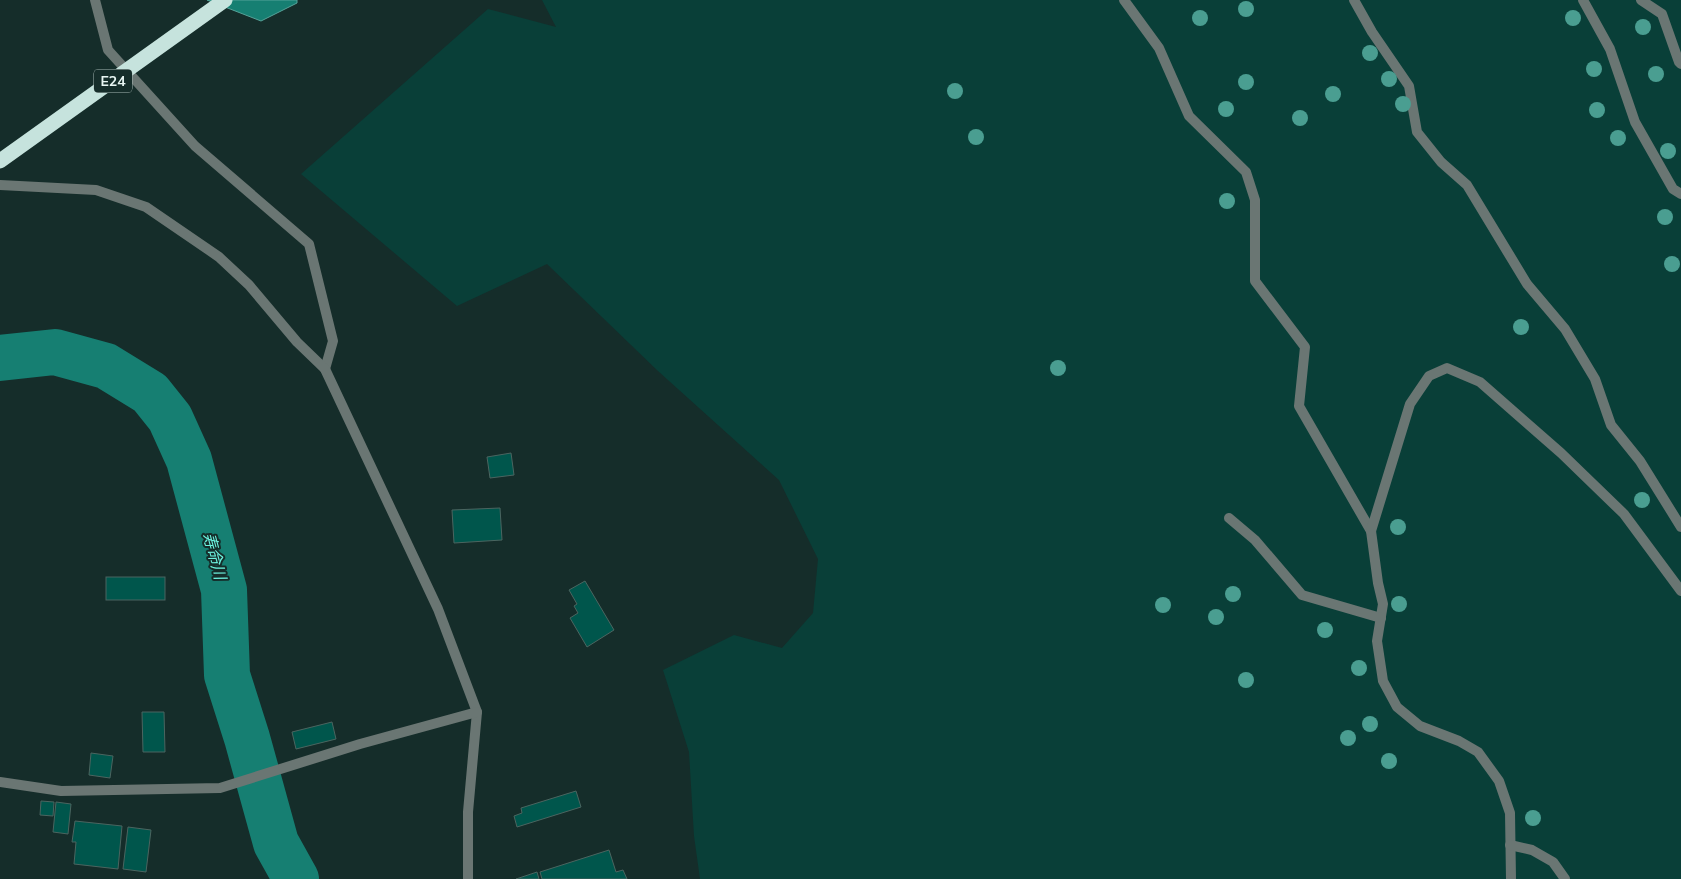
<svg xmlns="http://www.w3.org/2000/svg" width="1681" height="879" viewBox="0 0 1681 879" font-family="Mulish,'Noto Sans JP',sans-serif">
  <rect width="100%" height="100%" fill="#152d2a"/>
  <!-- green -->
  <path fill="#093f38" d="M 542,0 L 1681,0 L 1681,879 L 700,879 L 694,836 L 689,752 L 663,670 L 734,635 L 782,648 L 813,613 L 818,559 L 779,480 L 658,371 L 547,264 L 457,306 L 301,174 L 488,9 L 556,27 Z"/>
  <!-- water -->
  <path fill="#167f72" stroke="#55a399" d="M 207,0 L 297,0 L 297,3 L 261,21 Z"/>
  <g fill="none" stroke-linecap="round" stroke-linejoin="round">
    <!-- river -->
    <path stroke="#167f72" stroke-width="46" d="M 0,358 L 55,352 L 106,366 L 150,393 L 170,418 L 189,460 L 224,590 L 227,675 L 247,738 L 276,843 L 296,879"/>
  </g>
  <!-- building -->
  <g fill="#00564c" stroke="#4b6560">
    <path d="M 511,453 L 514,475 L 490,478 L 487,457 Z"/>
    <path d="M 500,508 L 502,540 L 454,543 L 452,510 Z"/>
    <rect x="106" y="577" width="59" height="23"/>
    <path d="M 585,581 L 614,630 L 587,647 L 570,618 L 578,613 L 574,606 L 577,604 L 569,590 Z"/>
    <path d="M 142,712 L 164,712 L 165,752 L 143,752 Z"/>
    <path d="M 332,722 L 336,739 L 296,749 L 292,732 Z"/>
    <path d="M 91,753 L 113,756 L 110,778 L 89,775 Z"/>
    <path d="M 576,791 L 581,807 L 517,827 L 514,816 L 522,813 L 521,808 Z"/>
    <path d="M 41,801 L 54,802 L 53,816 L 40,815 Z"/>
    <path d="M 56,802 L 71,804 L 68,834 L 53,832 Z"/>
    <path d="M 75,821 L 122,826 L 118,869 L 74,864 L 76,842 L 72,842 Z"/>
    <path d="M 128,827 L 151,830 L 146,872 L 123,869 Z"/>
    <path d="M 609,850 L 616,872 L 623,870 L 627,879 L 542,879 L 540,872 Z"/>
    <path d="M 537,872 L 539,879 L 516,879 Z"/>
  </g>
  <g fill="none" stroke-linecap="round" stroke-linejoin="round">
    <!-- lane -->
    <g stroke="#6a7673" stroke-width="10">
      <path d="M 1124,0 L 1159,48 L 1189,116 L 1246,172 L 1255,200 L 1255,281 L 1305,347 L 1299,406 L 1371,531 L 1378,583 L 1383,604 L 1377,641 L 1383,681 L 1397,707 L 1420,726 L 1459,741 L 1478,752 L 1499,781 L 1510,813 L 1511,879"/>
      <path d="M 1354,0 L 1372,32 L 1409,86 L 1417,132 L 1441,162 L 1467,185 L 1527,284 L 1565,329 L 1595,379 L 1611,425 L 1640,461 L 1681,527"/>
      <path d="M 1583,0 L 1610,49 L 1635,122 L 1673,189 L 1681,194"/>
      <path d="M 1641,0 L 1662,14 L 1679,62 L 1681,64"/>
      <path d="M 1229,518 L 1255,540 L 1302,595 L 1381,618"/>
      <path d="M 1371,531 L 1410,404 L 1429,376 L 1447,368 L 1480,382 L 1561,453 L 1624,514 L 1681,591"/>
      <path d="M 1510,845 L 1532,850 L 1553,862 L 1565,879"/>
    </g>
    <!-- street -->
    <g stroke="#6a7673" stroke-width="10">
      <path d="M 95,0 L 108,50 L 195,146 L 309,244 L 333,341 L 325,369"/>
      <path d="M 0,185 L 96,190 L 146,207 L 219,257 L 249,285 L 297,342 L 325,369 L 438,609 L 477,712 L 468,812 L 468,879"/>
      <path d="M 0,782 L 61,791 L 220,788 L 360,744 L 477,712"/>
    </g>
    <!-- highway -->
    <path stroke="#c6e3dd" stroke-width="15" d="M 0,161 L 225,0"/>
  </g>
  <!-- trees -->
  <g fill="#4a9e91">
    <circle cx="1246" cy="9" r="8"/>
    <circle cx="1200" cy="18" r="8"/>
    <circle cx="1573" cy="18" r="8"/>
    <circle cx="1643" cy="27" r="8"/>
    <circle cx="1370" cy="53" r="8"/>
    <circle cx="1594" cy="69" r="8"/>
    <circle cx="1656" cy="74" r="8"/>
    <circle cx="1389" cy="79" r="8"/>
    <circle cx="1246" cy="82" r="8"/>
    <circle cx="955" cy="91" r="8"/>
    <circle cx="1333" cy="94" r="8"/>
    <circle cx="1403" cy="104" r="8"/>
    <circle cx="1226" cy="109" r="8"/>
    <circle cx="1597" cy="110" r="8"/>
    <circle cx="1300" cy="118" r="8"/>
    <circle cx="976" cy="137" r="8"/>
    <circle cx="1618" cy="138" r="8"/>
    <circle cx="1668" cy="151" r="8"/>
    <circle cx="1227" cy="201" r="8"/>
    <circle cx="1665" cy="217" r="8"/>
    <circle cx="1672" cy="264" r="8"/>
    <circle cx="1521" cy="327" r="8"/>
    <circle cx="1058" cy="368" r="8"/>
    <circle cx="1642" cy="500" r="8"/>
    <circle cx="1398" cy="527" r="8"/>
    <circle cx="1233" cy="594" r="8"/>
    <circle cx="1399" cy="604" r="8"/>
    <circle cx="1163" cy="605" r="8"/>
    <circle cx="1216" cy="617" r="8"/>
    <circle cx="1325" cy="630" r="8"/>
    <circle cx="1359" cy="668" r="8"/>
    <circle cx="1246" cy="680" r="8"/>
    <circle cx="1370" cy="724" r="8"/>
    <circle cx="1348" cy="738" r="8"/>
    <circle cx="1389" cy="761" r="8"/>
    <circle cx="1533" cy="818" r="8"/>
  </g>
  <g text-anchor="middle" stroke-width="4" stroke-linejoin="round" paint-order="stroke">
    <!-- shield labels -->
    <rect fill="#152d2a" stroke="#a9bab7" stroke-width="1" x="94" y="69.5" width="38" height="23" rx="4"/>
    <g font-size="14" font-weight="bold" fill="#e8f6f3">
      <text x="113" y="86">E24</text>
    </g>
    <!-- water labels -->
    <g font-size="16" font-style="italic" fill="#6cf2de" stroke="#152d2a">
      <text transform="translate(215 556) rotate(75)" y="6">寿命川</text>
    </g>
  </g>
</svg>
